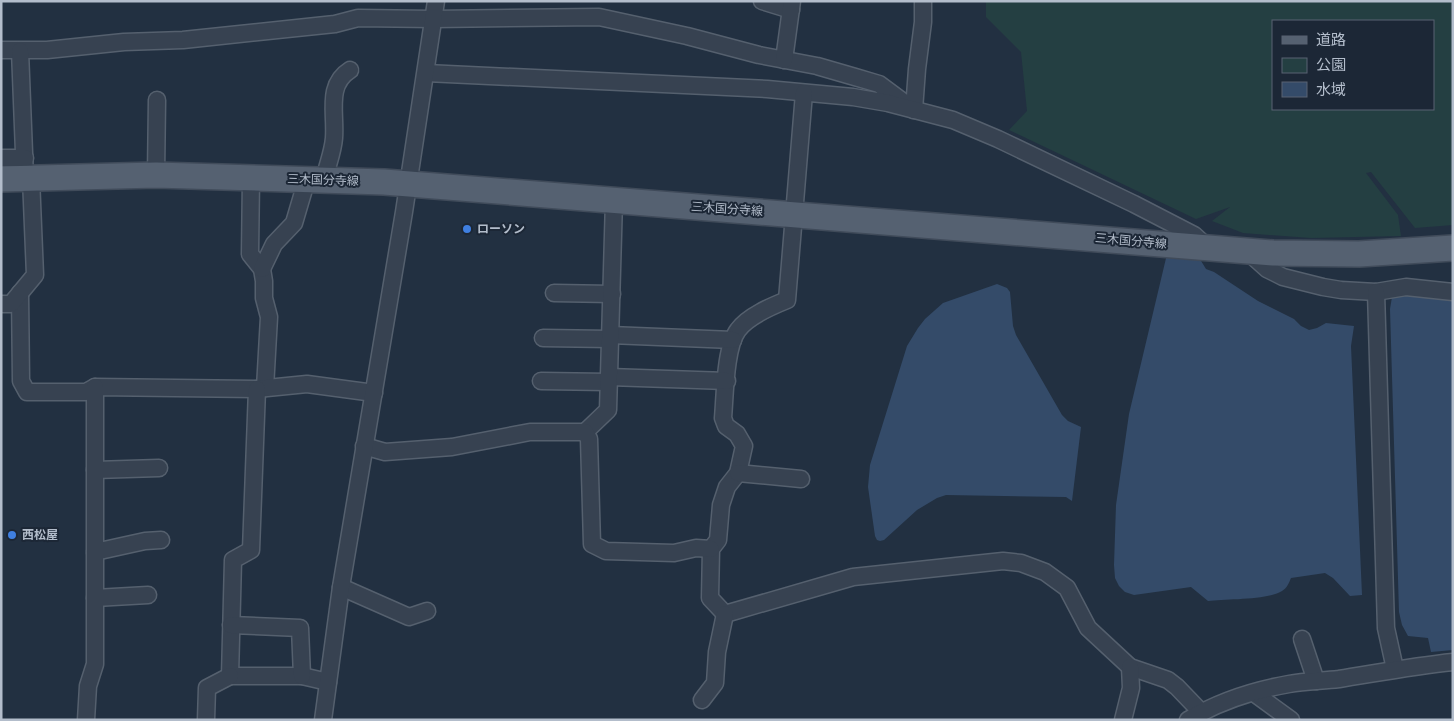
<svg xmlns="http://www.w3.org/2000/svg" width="1454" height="721" viewBox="0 0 1454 721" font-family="'Source Sans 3','Noto Sans JP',sans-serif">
  <rect width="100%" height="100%" fill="#223041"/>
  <!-- green -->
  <path fill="#243f42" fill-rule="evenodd" d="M 986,1 L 1453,1 L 1453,225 L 1415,228 L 1371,172 L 1366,173 L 1398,215 L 1401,236 L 1311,238 L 1243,233 L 1212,221 L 1230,207 L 1196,219 L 1009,130 L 1027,111 L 1021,52 L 986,17 ZM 1273,21 L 1433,21 L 1433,109 L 1273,109 Z"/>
  <!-- water -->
  <g fill="#344b69">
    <path d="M 1167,254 L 1198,256 L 1206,269 L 1214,272 L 1258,301 L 1294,319 L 1301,326 L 1309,330 L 1317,328 L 1326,323 L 1354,326 L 1351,346 L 1362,595 L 1350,596 L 1333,578 L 1325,573 L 1291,578 C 1289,583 1287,588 1282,591 C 1269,600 1225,599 1208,601 L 1191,587 L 1134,595 L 1125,592 L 1119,586 L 1115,578 L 1114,565 L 1116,505 L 1129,414 Z"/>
    <path d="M 997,284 L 1007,288 L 1010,292 L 1013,326 L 1016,335 L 1062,415 L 1068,421 L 1081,427 L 1072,501 L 1066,497 L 946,495 L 937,498 L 917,510 L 884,540 L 880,541 L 877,540 L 875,536 L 868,487 L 870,465 L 907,346 L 918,328 L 925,319 L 943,303 Z"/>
    <path d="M 1397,294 L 1453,297 L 1453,650 L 1431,652 L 1428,638 L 1408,636 L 1402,625 L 1399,612 L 1390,309 L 1392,297 Z"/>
  </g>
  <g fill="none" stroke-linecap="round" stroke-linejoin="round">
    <!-- minor casing -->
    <g stroke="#55606e" stroke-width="19">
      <g id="minor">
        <path d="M 762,1 L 791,10"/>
        <path d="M 1,50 L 47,50 L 124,42 L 183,40 L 335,24 L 358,18 L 433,19 L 599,17 L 687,36 L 759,55 L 817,66 L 855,77 L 879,84 L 914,110 L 917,69 L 923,22 L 923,1"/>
        <path d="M 20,51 L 25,178"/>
        <path d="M 784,60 L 792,1"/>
        <path d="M 426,73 L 767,89 L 853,97 L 888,103 L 953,120 L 998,139 L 1134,204 L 1194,235 L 1207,247"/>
        <path d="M 804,93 L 787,300 C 772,306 748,316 738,330 C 725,347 725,396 723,418 L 726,426 L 737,434 L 744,446 L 738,473 L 727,487 L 721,505 L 718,540 L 711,549 L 710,598 L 725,614 L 853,577 L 1003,561 L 1021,563 L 1045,572 L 1067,588 L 1088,628 L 1130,667 L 1168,680 L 1177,687 L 1201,712"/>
        <path d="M 1,158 L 25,158"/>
        <path d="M 156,175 L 157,100"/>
        <path d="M 251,178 L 250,254 L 262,269 L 264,281 L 264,298 L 269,317 L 265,388"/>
        <path d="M 324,180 C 327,166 333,152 334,138 C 336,113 326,85 350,70"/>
        <path d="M 1247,251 L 1267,269 L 1283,277 L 1323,287 L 1341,290 L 1376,292 L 1406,287 L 1453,292"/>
        <path d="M 262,269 L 274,244 L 294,223 L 307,179"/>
        <path d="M 1376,292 L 1386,628 L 1395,669"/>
        <path d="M 20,293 L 21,381 L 27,392 L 86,392 L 95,387 L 257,389 L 307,384 L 374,393"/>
        <path d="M 554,293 L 612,294"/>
        <path d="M 1,304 L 11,304 L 35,275 L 31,178"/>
        <path d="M 610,335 L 733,340"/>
        <path d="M 543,338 L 610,339"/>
        <path d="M 609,377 L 727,381"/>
        <path d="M 541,381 L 609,382"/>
        <path d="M 257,389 L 251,550 L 233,560 L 230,676 L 302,676 L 328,682"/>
        <path d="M 585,432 L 608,410 L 614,200"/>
        <path d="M 364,446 L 385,452 L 452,447 L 530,432 L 585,432 L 589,439 L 592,544 L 606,551 L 674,553 L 696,548 L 711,549"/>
        <path d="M 95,470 L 159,468"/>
        <path d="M 738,473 L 801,479"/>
        <path d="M 95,552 L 145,541 L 161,540"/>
        <path d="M 341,587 L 409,617 L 427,611"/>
        <path d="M 95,598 L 148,595"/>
        <path d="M 231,625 L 300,628 L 302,676"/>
        <path d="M 1302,639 L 1316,681"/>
        <path d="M 1254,693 L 1291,720"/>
        <path d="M 702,700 L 715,683 L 717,652 L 725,614"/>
        <path d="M 86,720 L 88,686 L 95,664 L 95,387"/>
        <path d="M 206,720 L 207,688 L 230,676"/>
        <path d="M 323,720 L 341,587 L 404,212 L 436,1"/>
        <path d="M 1123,720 L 1131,688 L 1130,667"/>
        <path d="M 1188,720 C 1218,702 1255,690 1289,684 C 1305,681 1322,681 1339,679 C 1377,673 1414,666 1453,662"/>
      </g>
    </g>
    <!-- primary casing -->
    <g stroke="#404b5a" stroke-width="28">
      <path id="primary" d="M 1,179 L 156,175 L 384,182 L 1273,253 L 1359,254 L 1453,248"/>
    </g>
    <!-- minor -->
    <use href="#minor" stroke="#374251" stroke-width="16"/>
    <!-- primary -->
    <use href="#primary" stroke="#556171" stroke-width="25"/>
  </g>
  <!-- markers -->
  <g fill="#3f7fe0" stroke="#1c2736" stroke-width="2">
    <circle cx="467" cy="229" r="5"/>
    <circle cx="12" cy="535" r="5"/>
  </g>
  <g text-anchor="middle" stroke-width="4" stroke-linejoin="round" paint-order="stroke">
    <!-- street labels -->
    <g font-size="12" fill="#b3bdcb" stroke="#1c2736">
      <text transform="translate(323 180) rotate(2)" y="4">三木国分寺線</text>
      <text transform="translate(727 209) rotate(4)" y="4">三木国分寺線</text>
      <text transform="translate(1131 241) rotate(5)" y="4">三木国分寺線</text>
    </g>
    <!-- poi labels -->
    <g font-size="12" font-weight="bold" fill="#b3bdcb" stroke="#1c2736" text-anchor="start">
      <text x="477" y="233">ローソン</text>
      <text x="22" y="539">西松屋</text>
    </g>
  </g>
  <!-- border -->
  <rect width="1454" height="721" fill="none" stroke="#b3bdcb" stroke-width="5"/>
  <!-- legend -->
  <rect x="1272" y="20" width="162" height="90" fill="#1c2736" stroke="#586372"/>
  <rect x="1282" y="36" width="25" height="8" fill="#556171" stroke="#586372"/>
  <text x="1316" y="45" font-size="15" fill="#b3bdcb">道路</text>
  <rect x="1282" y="58" width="25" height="15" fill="#243f42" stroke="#586372"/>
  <text x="1316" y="70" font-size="15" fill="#b3bdcb">公園</text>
  <rect x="1282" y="82" width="25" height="15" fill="#344b69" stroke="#586372"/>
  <text x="1316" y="95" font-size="15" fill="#b3bdcb">水域</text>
</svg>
